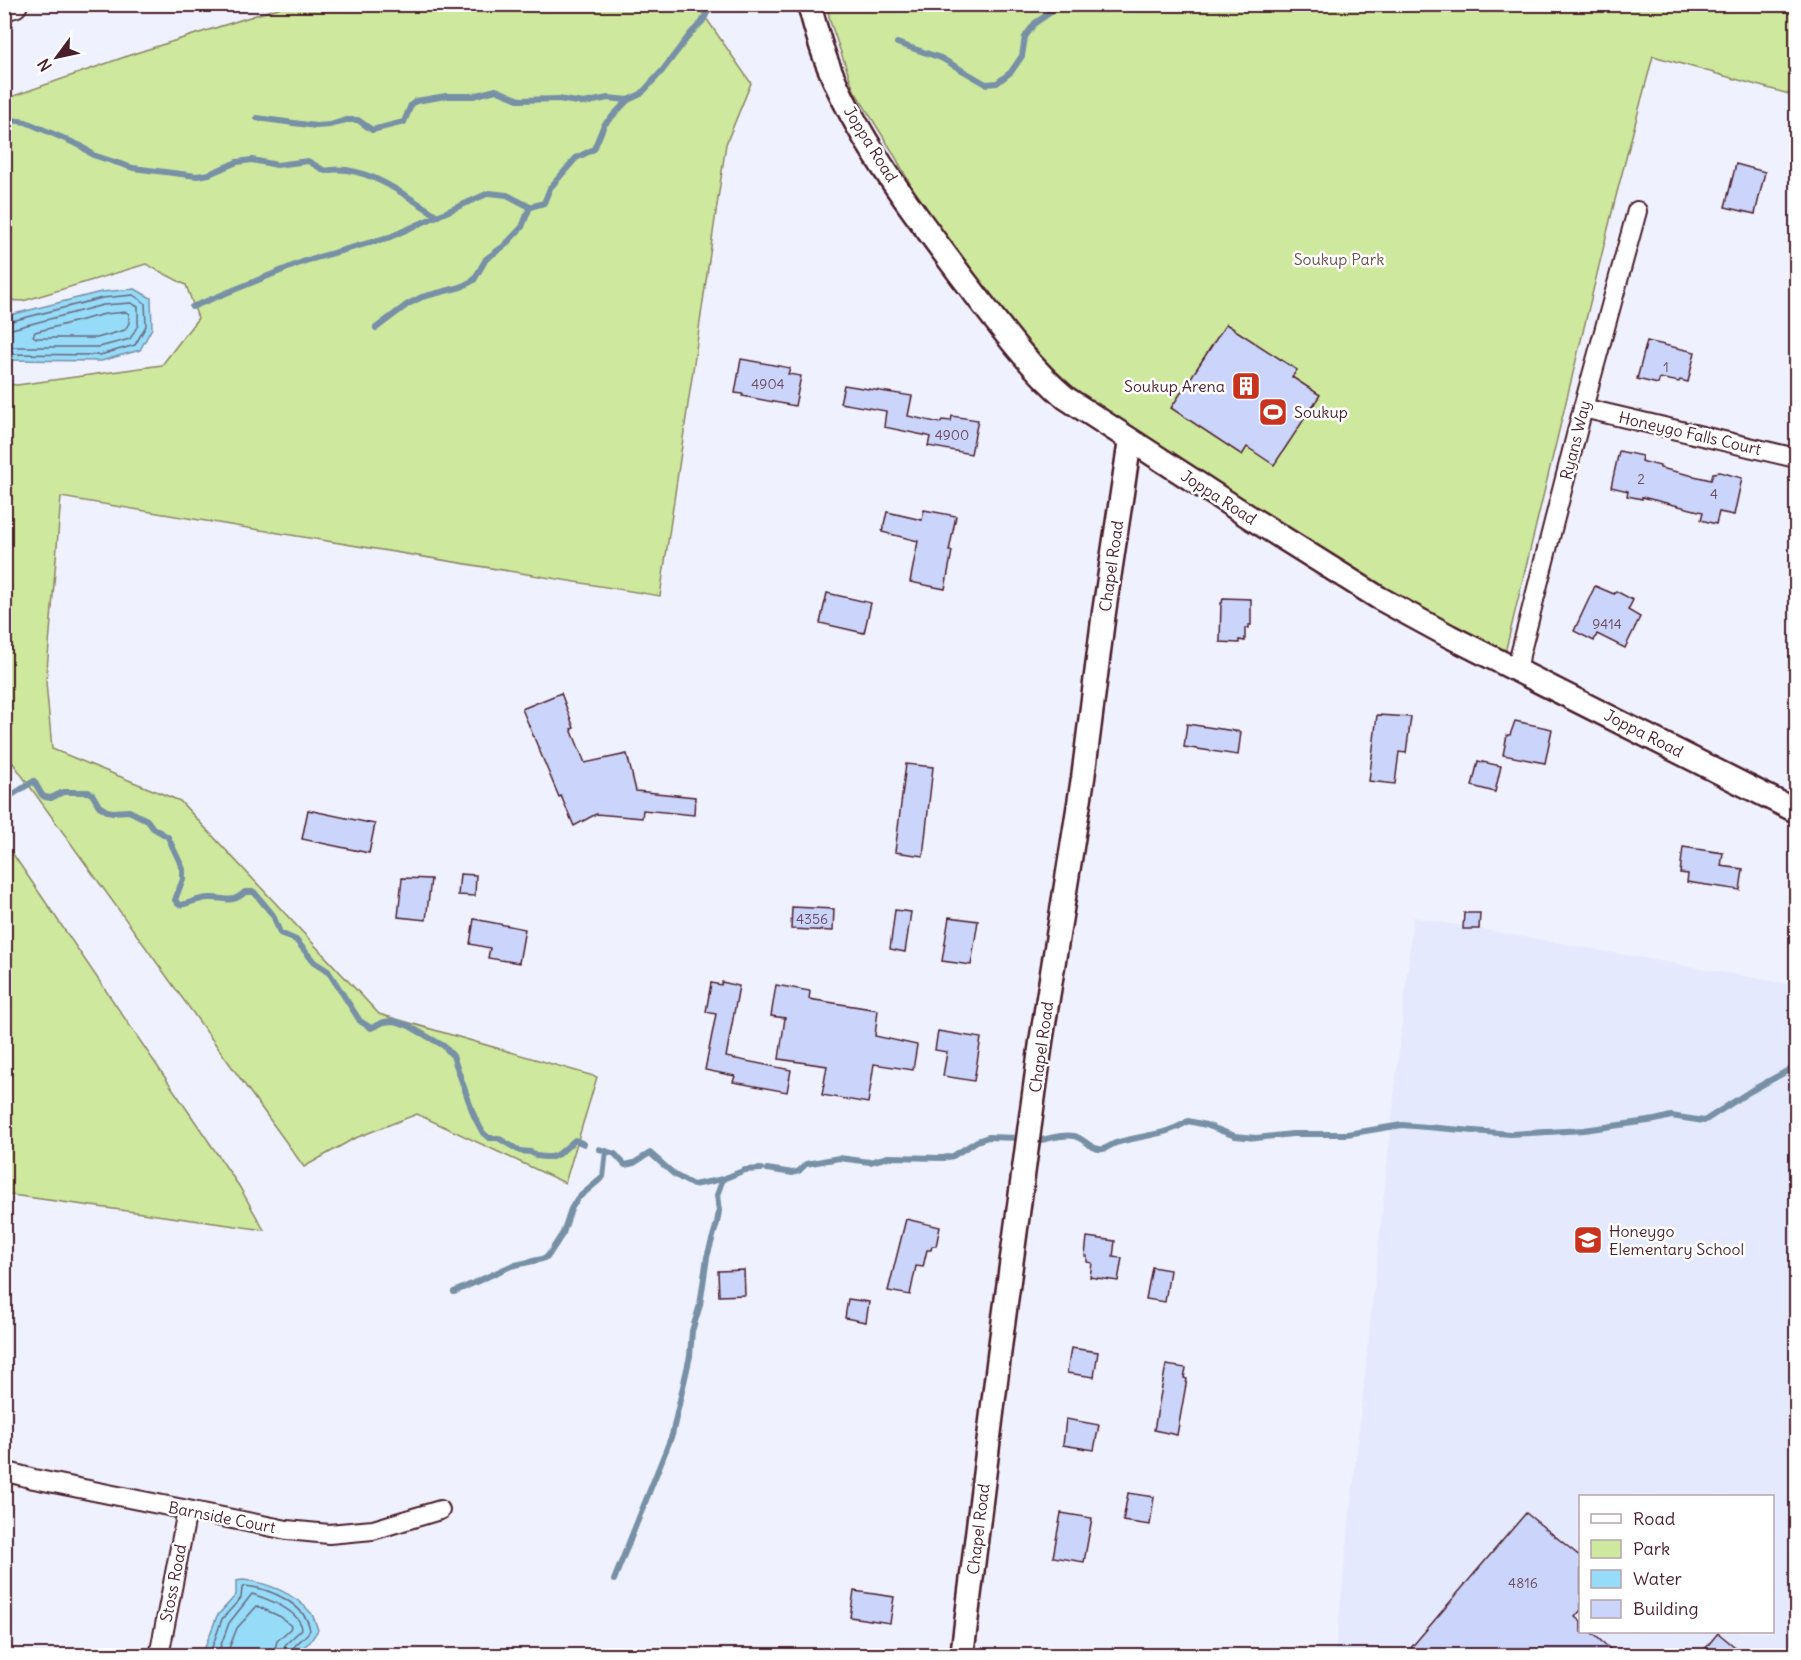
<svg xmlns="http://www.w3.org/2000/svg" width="1801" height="1660" viewBox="0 0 1801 1660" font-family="Delius,sans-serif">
  <rect width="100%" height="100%" fill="#eff2fe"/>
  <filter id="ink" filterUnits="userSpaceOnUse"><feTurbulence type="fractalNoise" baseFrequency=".0167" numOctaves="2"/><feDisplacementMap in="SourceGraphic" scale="12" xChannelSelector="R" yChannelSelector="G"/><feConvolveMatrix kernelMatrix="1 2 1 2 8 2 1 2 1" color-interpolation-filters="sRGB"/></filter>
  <g filter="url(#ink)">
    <!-- built -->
    <path fill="#e4e9fd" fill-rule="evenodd" d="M 1413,917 L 1789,984 L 1796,965 L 1796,1655 L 1335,1656 ZM 1580,1496 L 1772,1496 L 1772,1632 L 1580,1632 Z"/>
    <!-- green -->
    <g fill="#cee89e" stroke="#8c8464" stroke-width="1.5">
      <path d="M 291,4 L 697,5 L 751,83 L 726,144 L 660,596 L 61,497 L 46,682 L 52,749 L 180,801 L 379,1014 L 597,1077 L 565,1183 L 417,1114 L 353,1139 L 304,1167 L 5,752 L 5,384 L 17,385 L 162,365 L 198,318 L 186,285 L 146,264 L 23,301 L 5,300 L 5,99 L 136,53 Z"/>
      <path d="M 827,5 L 1796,5 L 1796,96 L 1653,56 L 1615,200 L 1505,653 L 1375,584 L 1087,399 L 1043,360 L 999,313 L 924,209 L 892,151 L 854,90 L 830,21 Z"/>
      <path d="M 4,841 L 239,1186 L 264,1230 L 5,1194 Z"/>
    </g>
    <!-- water -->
    <g fill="#96dbf8" stroke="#7890a6" stroke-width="1.5">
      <path d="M 135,289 L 151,298 L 152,328 L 140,350 L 101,361 L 5,360 L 5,318 L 14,314 L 101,292 Z"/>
      <path d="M 243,1580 C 267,1582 295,1594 311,1613 C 314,1617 316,1625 318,1630 L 310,1642 L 293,1655 L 202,1655 L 217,1616 L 236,1595 L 236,1581 Z"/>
    </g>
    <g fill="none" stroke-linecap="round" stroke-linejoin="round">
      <!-- shore -->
      <g stroke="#686a7d" stroke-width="1.5">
        <path d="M 126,312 L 129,314 L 129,323 L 125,330 L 97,338 L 36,338 L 33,336 L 35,332 L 105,314 Z"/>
        <path d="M 4,323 L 102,298 L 133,295 L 145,303 L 146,326 L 135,345 L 100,355 L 4,354"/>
        <path d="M 4,331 L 103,305 L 131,303 L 138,307 L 138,325 L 130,339 L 99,347 L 4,347"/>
        <path d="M 209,1656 L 222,1619 L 241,1598 L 242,1588 L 245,1586 C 269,1588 306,1604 310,1630 C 305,1639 291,1645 290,1656"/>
        <path d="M 217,1656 L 229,1623 L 252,1594 C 268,1599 300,1611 302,1629 L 285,1645 L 282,1656"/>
        <path d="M 226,1656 L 237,1628 L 257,1606 L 281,1617 L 291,1626 L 290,1629 L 277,1641 L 273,1656"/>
      </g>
      <!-- stream -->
      <g stroke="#7890a6" stroke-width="6">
        <path d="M 897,43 L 941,58 L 986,84 L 997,83 L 1011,72 L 1022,56 L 1025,37 L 1035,23 L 1051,12 L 1055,4"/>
        <path d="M 257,118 L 316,126 L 330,125 L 346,120 L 358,120 L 372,130 L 404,122 L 411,105 L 416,101 L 446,96 L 473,96 L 496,90 L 520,100 L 558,99 L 584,103 L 608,98 L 628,100"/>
        <path d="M 4,119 L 26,122 L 81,146 L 93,155 L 133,168 L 197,176 L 209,174 L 237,162 L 252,160 L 277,165 L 308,161 L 325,171 C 364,162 405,196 438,216"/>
        <path d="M 192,307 L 305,261 L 390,237 L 489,193 L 507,195 L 530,207 L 544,203 L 550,188 L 576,158 L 594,149 L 604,125 L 628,100 L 641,94 L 662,71 L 691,33 L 702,22 L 712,4"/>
        <path d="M 376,328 L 408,304 L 422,297 L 461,287 L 474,280 L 486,259 L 504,246 L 522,227 L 530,207"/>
        <path d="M 4,800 L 34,781 L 42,795 L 45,797 L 51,798 L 63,792 L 88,792 L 92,794 L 99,806 L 107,811 L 113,812 L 129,811 L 147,820 L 153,828 L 168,837 L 183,869 L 183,879 L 175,900 L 178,904 L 181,905 C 190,903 200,898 209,898 C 226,897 231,905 245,892 L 254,892 L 273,915 L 280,933 L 296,940 L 314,962 L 328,971 L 360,1021 L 371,1028 L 384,1022 L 392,1021 L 398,1022 L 409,1026 L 444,1046 L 453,1056 L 474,1116 L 483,1133 L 489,1138 L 498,1138 L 520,1151 L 531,1152 L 537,1156 L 545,1157 L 552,1157 L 560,1153 L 575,1140 L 584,1144"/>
        <path d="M 1041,1140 C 1051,1138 1063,1134 1074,1136 C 1084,1138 1092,1151 1103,1149 C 1108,1148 1112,1144 1116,1143 C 1141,1135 1166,1136 1188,1121 L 1206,1125 L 1235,1136 L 1256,1138 L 1292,1134 L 1347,1134 L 1402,1125 L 1510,1134 L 1584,1130 L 1655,1120 L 1671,1116 L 1704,1121 L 1749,1092 L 1796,1066"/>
        <path d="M 599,1149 L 615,1154 L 625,1165 L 634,1163 L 650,1153 L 675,1175 L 693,1185 L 723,1179 L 745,1170 L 761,1169"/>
        <path d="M 767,1169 L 793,1173 L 799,1171 L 806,1164 L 839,1158 L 870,1162 L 888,1157 L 943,1158 L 953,1156 L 977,1141 L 988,1137 L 1020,1138"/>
        <path d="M 454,1292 L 511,1266 L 542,1259 L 548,1256 L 563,1233 L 571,1209 L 577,1199 L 603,1177 L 606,1151"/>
        <path d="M 614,1580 L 672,1435 L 690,1356 L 692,1331 L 700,1305 L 707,1257 L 717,1223 L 719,1211 L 717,1195 L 723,1179"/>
      </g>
    </g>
    <!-- building -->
    <g fill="#cbd4fb" stroke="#4a1f2b" stroke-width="1.5">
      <path d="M 1736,164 L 1765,172 L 1755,214 L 1725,207 Z"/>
      <path d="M 1226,324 L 1297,370 L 1292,377 L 1320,395 L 1274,465 L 1247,447 L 1242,455 L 1171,408 Z"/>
      <path d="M 1647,341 L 1695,352 L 1688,382 L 1680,380 L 1679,382 L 1660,378 L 1658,384 L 1637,379 Z"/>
      <path d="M 741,359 L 790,368 L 788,374 L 801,376 L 795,406 L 742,396 L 743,394 L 735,393 Z"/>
      <path d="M 844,385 L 912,396 L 908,416 L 940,423 L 942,420 L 951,421 L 952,416 L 978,420 L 971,454 L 928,446 L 930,437 L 928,436 L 884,427 L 886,411 L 840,403 Z"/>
      <path d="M 1619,451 L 1642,456 L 1641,461 L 1660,466 L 1660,468 L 1711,480 L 1713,473 L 1720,472 L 1742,478 L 1734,515 L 1719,512 L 1716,524 L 1701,520 L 1703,512 L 1642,497 L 1642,499 L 1627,496 L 1628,491 L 1611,487 Z"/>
      <path d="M 924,510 L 956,516 L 949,551 L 952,551 L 945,589 L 910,582 L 918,541 L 882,532 L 887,512 L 922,520 Z"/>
      <path d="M 1595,586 L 1614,594 L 1616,591 L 1633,600 L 1628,610 L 1640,617 L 1625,648 L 1597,634 L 1594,641 L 1574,631 Z"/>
      <path d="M 827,593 L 871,603 L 864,633 L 820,623 Z"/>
      <path d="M 1223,598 L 1251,599 L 1251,625 L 1249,625 L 1249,628 L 1245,628 L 1245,641 L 1239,640 L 1239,643 L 1220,642 L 1221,603 L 1222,603 Z"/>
      <path d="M 561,693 L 574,728 L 571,729 L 585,763 L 627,754 L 636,791 L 695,797 L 694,815 L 643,810 L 642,818 L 596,814 L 574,826 L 561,796 L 559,797 L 522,709 Z"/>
      <path d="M 1377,715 L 1411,717 L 1406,753 L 1399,752 L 1395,784 L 1369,781 Z"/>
      <path d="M 1515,721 L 1552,729 L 1545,763 L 1503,755 L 1507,735 L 1510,735 Z"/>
      <path d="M 1187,724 L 1241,732 L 1238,755 L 1184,747 Z"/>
      <path d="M 1478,761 L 1501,766 L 1495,792 L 1472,786 Z"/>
      <path d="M 906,764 L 933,767 L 923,856 L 895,852 Z"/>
      <path d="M 308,810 L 375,824 L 369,853 L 302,839 Z"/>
      <path d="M 1683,847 L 1723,853 L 1721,866 L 1743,869 L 1740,890 L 1687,882 L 1688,874 L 1680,873 Z"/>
      <path d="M 460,874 L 476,875 L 475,896 L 458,895 Z"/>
      <path d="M 402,878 L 431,879 L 426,920 L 398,917 Z"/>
      <path d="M 792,907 L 834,909 L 833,931 L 791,929 Z"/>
      <path d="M 895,910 L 911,912 L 905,952 L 890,949 Z"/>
      <path d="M 1464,913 L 1480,913 L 1479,929 L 1463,929 Z"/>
      <path d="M 949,917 L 978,921 L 971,965 L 942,961 Z"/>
      <path d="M 474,919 L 525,929 L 519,963 L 488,958 L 490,948 L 470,944 Z"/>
      <path d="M 722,982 L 739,986 L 726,1057 L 791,1070 L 787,1092 L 733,1082 L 735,1076 L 705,1070 L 716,1014 L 706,1012 L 711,983 L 721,985 Z"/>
      <path d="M 776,985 L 810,991 L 809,999 L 878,1010 L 875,1036 L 917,1045 L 913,1070 L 874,1064 L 868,1103 L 822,1095 L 827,1066 L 779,1059 L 785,1018 L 771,1016 Z"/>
      <path d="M 938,1031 L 981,1038 L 974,1081 L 943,1076 L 947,1052 L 935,1050 Z"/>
      <path d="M 906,1219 L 940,1227 L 936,1246 L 932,1246 L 931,1250 L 927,1250 L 923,1267 L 916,1266 L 910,1295 L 888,1291 Z"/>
      <path d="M 1087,1237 L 1115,1241 L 1113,1257 L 1122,1258 L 1118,1281 L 1090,1277 L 1092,1263 L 1087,1262 L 1087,1256 L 1085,1256 Z"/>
      <path d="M 1152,1267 L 1170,1270 L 1165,1302 L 1146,1299 Z"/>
      <path d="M 744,1270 L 745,1295 L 719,1296 L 718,1271 Z"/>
      <path d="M 848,1299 L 869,1302 L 866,1322 L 845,1318 Z"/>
      <path d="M 1071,1348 L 1098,1352 L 1094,1377 L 1067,1373 Z"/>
      <path d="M 1166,1365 L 1186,1368 L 1184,1378 L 1187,1379 L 1177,1435 L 1154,1430 Z"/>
      <path d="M 1066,1419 L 1099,1425 L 1094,1450 L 1063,1445 Z"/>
      <path d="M 1128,1493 L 1154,1497 L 1150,1525 L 1123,1521 Z"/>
      <path d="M 1061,1513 L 1092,1518 L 1084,1562 L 1053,1557 Z"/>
      <path d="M 1526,1513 L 1581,1557 L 1581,1610 L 1575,1617 L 1581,1622 L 1581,1632 L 1591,1632 L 1618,1656 L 1404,1656 Z"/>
      <path d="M 854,1591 L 894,1597 L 890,1623 L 850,1617 Z"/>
      <path d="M 1718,1633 L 1746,1656 L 1699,1656 Z"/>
    </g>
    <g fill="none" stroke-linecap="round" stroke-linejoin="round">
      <!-- minor casing -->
      <g stroke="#4a1f2b" stroke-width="22">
        <g id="minor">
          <path d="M 1583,408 L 1796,458"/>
          <path d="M 1518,670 L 1520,655 L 1583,408 L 1637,211"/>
          <path d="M 4,1471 L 34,1479 L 287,1530 L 329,1534 L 373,1530 L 440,1510"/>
          <path d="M 159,1656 L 187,1511"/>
        </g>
      </g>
      <!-- tertiary casing -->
      <g stroke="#4a1f2b" stroke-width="27">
        <g id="tertiary">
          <path d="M 809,4 C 815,25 820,46 828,65 C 859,143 916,215 965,281 C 997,322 1026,364 1066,398 L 1251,518 L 1379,598 L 1449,636 L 1796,811"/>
          <path d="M 962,1656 L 1001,1340 L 1041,1042 L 1083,778 L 1104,612 L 1130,440"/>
        </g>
      </g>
      <!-- secondary casing -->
      <g stroke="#4a1f2b" stroke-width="30">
        <path id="secondary" d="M 4,7 L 14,4"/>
      </g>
      <!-- minor -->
      <use href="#minor" stroke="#fff" stroke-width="18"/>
      <!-- tertiary -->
      <use href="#tertiary" stroke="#fff" stroke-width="22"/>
      <!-- secondary -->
      <use href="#secondary" stroke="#fff" stroke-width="26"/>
    </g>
  </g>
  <!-- icons -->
  <defs>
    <g id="building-square" transform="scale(1.5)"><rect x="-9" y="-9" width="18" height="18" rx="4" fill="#c8321e" stroke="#fff"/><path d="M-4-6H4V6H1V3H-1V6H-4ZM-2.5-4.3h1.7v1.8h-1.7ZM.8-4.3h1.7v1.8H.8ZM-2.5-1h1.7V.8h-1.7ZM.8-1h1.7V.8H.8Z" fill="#fff"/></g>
    <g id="stadium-square" transform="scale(1.5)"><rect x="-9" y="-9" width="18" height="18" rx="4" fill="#c8321e" stroke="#fff"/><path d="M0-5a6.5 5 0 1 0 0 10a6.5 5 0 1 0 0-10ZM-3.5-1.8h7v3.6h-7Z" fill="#fff"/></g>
    <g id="school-square" transform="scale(1.5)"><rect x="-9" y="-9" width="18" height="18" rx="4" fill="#c8321e" stroke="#fff"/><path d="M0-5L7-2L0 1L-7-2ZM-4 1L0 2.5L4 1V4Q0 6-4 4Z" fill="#fff"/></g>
  </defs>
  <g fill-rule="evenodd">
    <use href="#building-square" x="1246" y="386"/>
    <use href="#stadium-square" x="1273" y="412"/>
    <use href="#school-square" x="1588" y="1240"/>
  </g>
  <g text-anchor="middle" stroke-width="5" stroke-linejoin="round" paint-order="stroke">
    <!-- number labels -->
    <g font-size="14" fill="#6a4c5f">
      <text x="1666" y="372">1</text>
      <text x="768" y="389">4904</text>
      <text x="952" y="440">4900</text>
      <text x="1641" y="484">2</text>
      <text x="1714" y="499">4</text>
      <text x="1607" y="629">9414</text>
      <text x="812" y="924">4356</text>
      <text x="1523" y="1588">4816</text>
    </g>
    <!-- street labels -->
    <g font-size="16" fill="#4a1f2b" stroke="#fff">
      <text transform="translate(871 144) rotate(58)" y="6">Joppa Road</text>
      <text transform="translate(1690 433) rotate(13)" y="6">Honeygo Falls Court</text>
      <text transform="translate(1575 440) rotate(-76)" y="6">Ryans Way</text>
      <text transform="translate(1219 497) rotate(33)" y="6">Joppa Road</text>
      <text transform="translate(1111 566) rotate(-82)" y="6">Chapel Road</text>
      <text transform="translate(1644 733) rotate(27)" y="6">Joppa Road</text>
      <text transform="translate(1041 1047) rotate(-82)" y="6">Chapel Road</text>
      <text transform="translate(222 1517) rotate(11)" y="6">Barnside Court</text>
      <text transform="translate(978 1529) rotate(-83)" y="6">Chapel Road</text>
      <text transform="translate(173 1583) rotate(-79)" y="6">Stoss Road</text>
    </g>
    <!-- park labels -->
    <g font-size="16" fill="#6b5148" stroke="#fff">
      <text x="1339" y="265">Soukup Park</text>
    </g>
    <!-- poi labels -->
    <g font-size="16" fill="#4a1f2b" stroke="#fff" text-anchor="start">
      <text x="1225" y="392" text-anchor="end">Soukup Arena</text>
      <text x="1294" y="418">Soukup</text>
      <text x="1609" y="1237">Honeygo<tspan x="1609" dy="18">Elementary School</tspan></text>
    </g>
  </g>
  <!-- margin -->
  <rect width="1801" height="1660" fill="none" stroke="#fff" stroke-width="24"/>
  <rect x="12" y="12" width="1777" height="1636" fill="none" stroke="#4a1f2b" stroke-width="2" filter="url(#ink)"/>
  <!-- legend -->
  <rect x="1579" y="1495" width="195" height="138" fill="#ffffff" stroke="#b7a5aa" stroke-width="1.5"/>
  <rect x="1591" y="1514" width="30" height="9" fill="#ffffff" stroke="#b7a5aa" stroke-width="1.5"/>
  <text x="1633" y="1525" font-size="18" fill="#4a1f2b">Road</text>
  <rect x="1591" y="1540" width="30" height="18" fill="#cee89e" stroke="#b7a5aa" stroke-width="1.5"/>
  <text x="1633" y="1555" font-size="18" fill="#4a1f2b">Park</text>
  <rect x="1591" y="1570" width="30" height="18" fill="#96dbf8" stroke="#b7a5aa" stroke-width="1.5"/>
  <text x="1633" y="1585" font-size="18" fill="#4a1f2b">Water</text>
  <rect x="1591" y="1600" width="30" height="18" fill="#cbd4fb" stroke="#b7a5aa" stroke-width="1.5"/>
  <text x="1633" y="1615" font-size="18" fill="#4a1f2b">Building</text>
  <!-- north arrow -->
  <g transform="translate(57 57) rotate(237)" stroke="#ffffff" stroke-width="4.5" paint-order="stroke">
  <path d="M0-4.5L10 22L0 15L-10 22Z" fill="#4a1f2b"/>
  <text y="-9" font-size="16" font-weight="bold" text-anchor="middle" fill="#4a1f2b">N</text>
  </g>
</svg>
